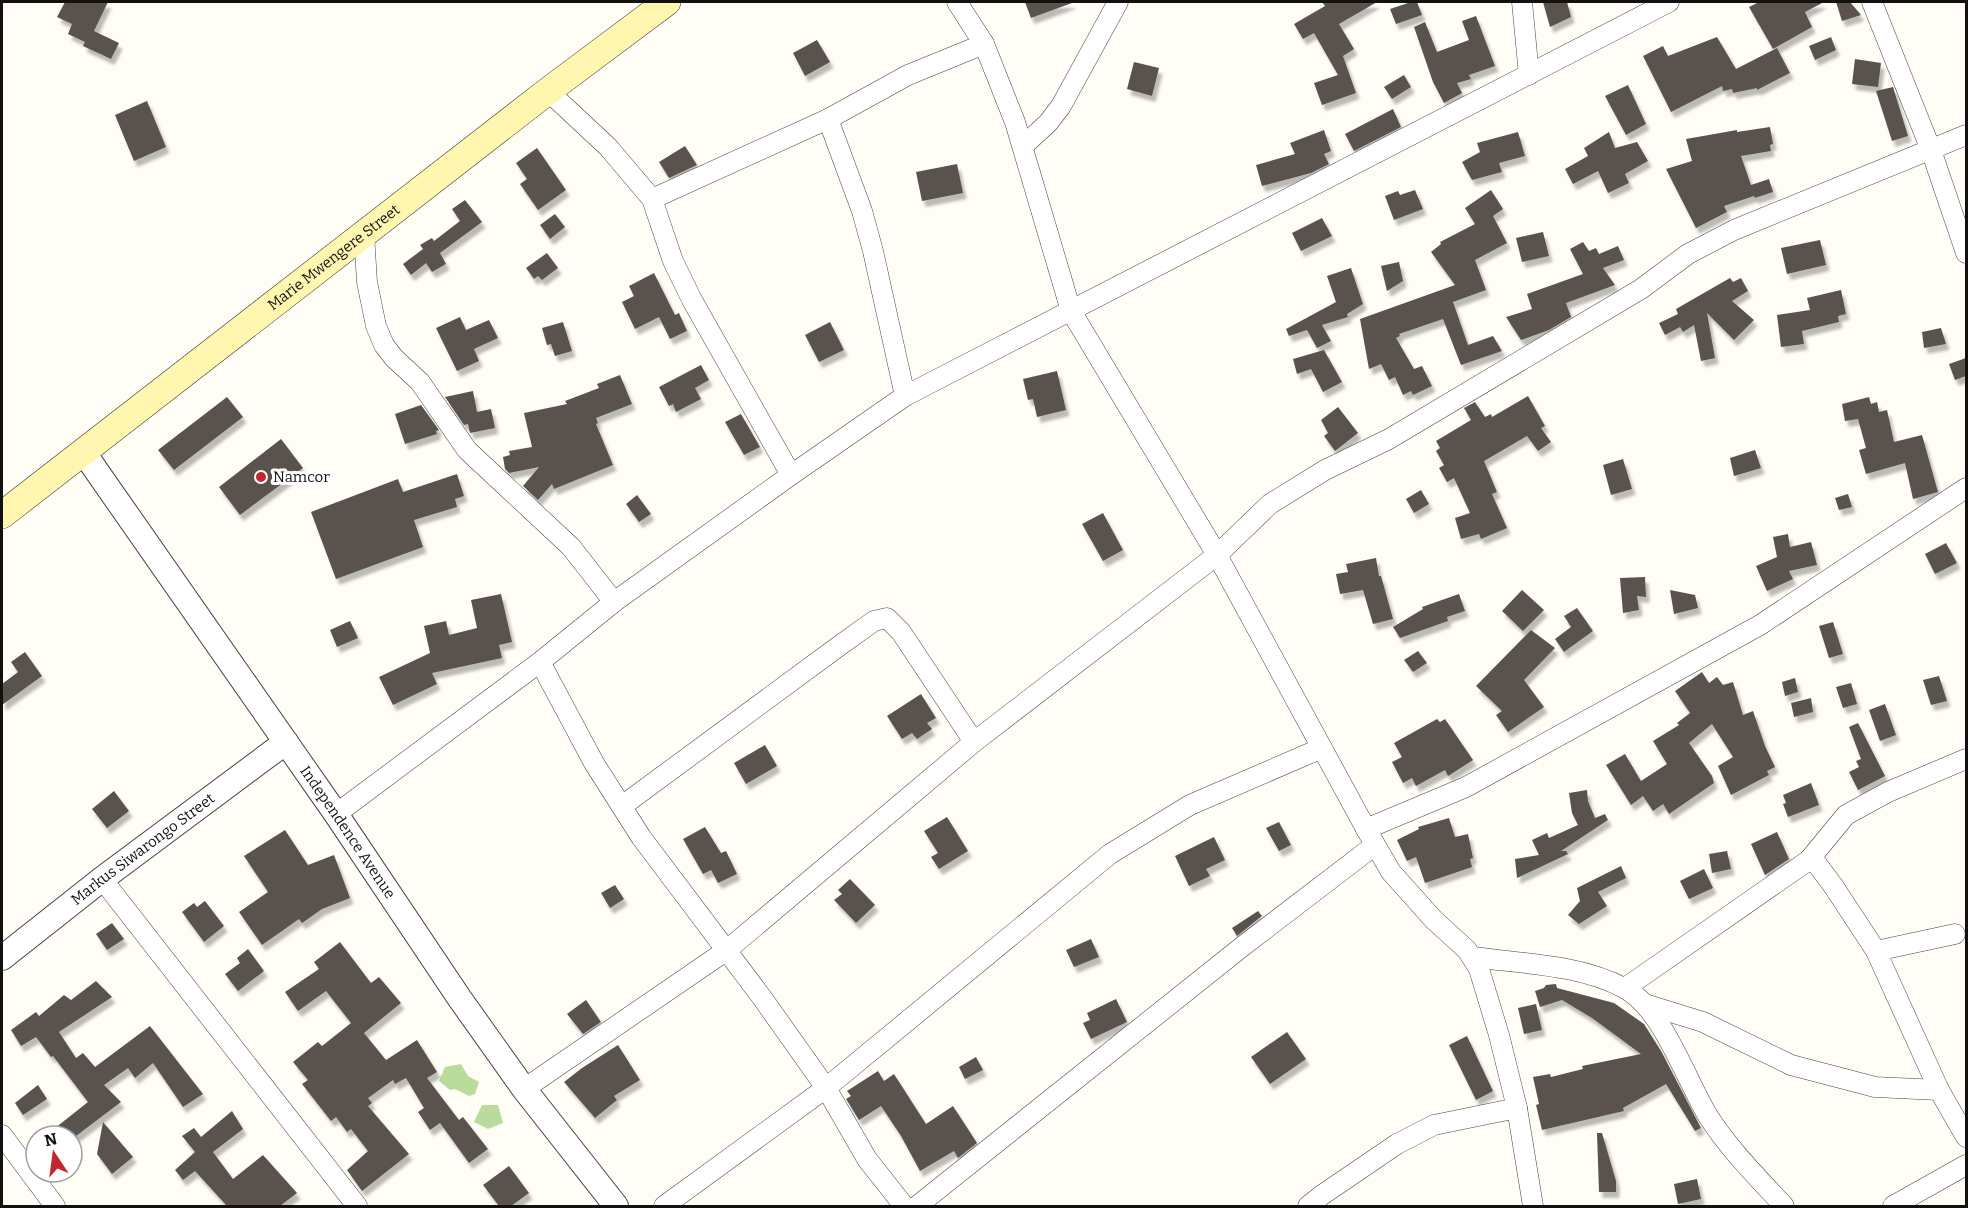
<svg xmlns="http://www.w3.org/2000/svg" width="1968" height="1208" viewBox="0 0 1968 1208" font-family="Bitter,serif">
  <defs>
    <filter id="shadow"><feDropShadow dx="3.5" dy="6" stdDeviation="1.5" flood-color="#0004"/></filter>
  </defs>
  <rect width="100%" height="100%" fill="#fffdf5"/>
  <!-- forest -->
  <g fill="#b9dc9c">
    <path d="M 461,1064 L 468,1076 L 479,1082 L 475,1094 L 469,1096 L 455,1089 L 450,1090 L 439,1081 L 445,1067 Z"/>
    <path d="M 482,1105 L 498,1105 L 503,1123 L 488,1129 L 474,1122 Z"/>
  </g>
  <!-- building -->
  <g fill="#5a524d" filter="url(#shadow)">
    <path d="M 65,2 L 108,2 L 94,31 L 119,43 L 111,59 L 83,46 L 85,42 L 68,34 L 72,24 L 57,17 Z"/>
    <path d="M 1025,2 L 1072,2 L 1072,3 L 1031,18 Z"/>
    <path d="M 1322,2 L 1377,2 L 1339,24 L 1354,49 L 1343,56 L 1356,93 L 1322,105 L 1314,83 L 1338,75 L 1314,33 L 1303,39 L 1294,24 L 1325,6 Z"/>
    <path d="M 1411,2 L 1417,2 L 1422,15 L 1396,24 L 1390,9 Z"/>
    <path d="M 1543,2 L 1567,2 L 1571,17 L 1550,27 Z"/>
    <path d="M 1759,2 L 1824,2 L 1805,12 L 1812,27 L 1773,49 L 1749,7 Z"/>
    <path d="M 1836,2 L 1850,2 L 1861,15 L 1842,21 Z"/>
    <path d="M 1476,16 L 1495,66 L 1469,75 L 1471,79 L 1457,83 L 1462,93 L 1444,103 L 1433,82 L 1414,27 L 1425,22 L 1437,52 L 1469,40 L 1462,21 Z"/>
    <path d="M 1717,37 L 1736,69 L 1777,48 L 1790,73 L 1757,90 L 1757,88 L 1733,93 L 1732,89 L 1723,91 L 1722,86 L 1671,112 L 1643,56 L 1663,46 L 1668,56 Z"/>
    <path d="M 1831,37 L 1836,50 L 1815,60 L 1809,46 Z"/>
    <path d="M 817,40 L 830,62 L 805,76 L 793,53 Z"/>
    <path d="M 1855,59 L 1881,63 L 1878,87 L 1852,84 Z"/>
    <path d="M 1134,62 L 1159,68 L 1152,96 L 1127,89 Z"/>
    <path d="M 1404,75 L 1411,87 L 1392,99 L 1384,87 Z"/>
    <path d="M 1628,85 L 1646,124 L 1626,135 L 1605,96 Z"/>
    <path d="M 1893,87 L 1908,136 L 1892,141 L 1876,91 Z"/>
    <path d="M 147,101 L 166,147 L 134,161 L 115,115 Z"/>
    <path d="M 1393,109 L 1401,127 L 1354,151 L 1345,134 Z"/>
    <path d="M 1770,127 L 1773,144 L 1770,145 L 1771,151 L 1741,156 L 1751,185 L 1769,179 L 1773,192 L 1755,198 L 1754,196 L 1724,206 L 1727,212 L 1696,228 L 1666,169 L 1692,161 L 1686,139 L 1737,130 L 1737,132 Z"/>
    <path d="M 1324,130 L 1331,151 L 1324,154 L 1329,164 L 1311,173 L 1262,186 L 1256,165 L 1295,154 L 1290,143 Z"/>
    <path d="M 1518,132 L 1525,156 L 1499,163 L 1502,172 L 1472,180 L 1462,162 L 1480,152 L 1477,143 Z"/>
    <path d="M 1609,132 L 1615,148 L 1637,142 L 1648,161 L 1625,174 L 1629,183 L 1608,193 L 1598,171 L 1573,184 L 1565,169 L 1588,156 L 1584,148 Z"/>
    <path d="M 685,146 L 697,165 L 669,178 L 659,162 Z"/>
    <path d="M 537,148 L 566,190 L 538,210 L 520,184 L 527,179 L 516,163 Z"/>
    <path d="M 957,164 L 963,193 L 922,201 L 916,172 Z"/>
    <path d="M 1415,190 L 1423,209 L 1394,220 L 1385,196 L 1398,191 L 1400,195 Z"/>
    <path d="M 1491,190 L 1503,209 L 1493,216 L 1507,243 L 1475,260 L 1486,290 L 1453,302 L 1468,345 L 1493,336 L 1502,351 L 1461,365 L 1443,319 L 1399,334 L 1400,336 L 1396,338 L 1414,369 L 1422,366 L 1432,386 L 1413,395 L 1411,391 L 1403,395 L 1395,377 L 1389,380 L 1381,364 L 1369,369 L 1360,319 L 1455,285 L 1431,252 L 1441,244 L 1440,242 L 1475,224 L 1465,208 Z"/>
    <path d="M 465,200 L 482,222 L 440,253 L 446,264 L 432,272 L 426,263 L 411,275 L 403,264 L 423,249 L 420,245 L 432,238 L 434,241 L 460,221 L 452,209 Z"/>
    <path d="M 555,214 L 565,227 L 550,239 L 540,225 Z"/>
    <path d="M 1322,218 L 1332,236 L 1301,251 L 1292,233 Z"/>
    <path d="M 1543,232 L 1549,256 L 1522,262 L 1516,238 Z"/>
    <path d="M 1820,240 L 1826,265 L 1787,274 L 1781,248 Z"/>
    <path d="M 1583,242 L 1589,251 L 1596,248 L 1599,254 L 1618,246 L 1624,260 L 1603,268 L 1615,285 L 1566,303 L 1571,317 L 1549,330 L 1521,340 L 1506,317 L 1532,309 L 1527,294 L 1583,274 L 1570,249 Z"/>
    <path d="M 547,253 L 558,268 L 542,280 L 538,276 L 534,279 L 526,268 Z"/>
    <path d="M 1399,262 L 1403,281 L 1387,291 L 1381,266 Z"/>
    <path d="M 1351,268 L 1363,304 L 1347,314 L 1348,317 L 1322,325 L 1331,341 L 1317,348 L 1307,330 L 1289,336 L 1286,329 L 1336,302 L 1327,276 Z"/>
    <path d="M 654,273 L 675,315 L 679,313 L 687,331 L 670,339 L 659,317 L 635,329 L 622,302 L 634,296 L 629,286 Z"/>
    <path d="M 1730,278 L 1733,282 L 1741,278 L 1748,291 L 1732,301 L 1754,320 L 1734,340 L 1707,313 L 1715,358 L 1701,361 L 1694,325 L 1683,332 L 1680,327 L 1665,335 L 1659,323 L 1678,314 L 1676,309 Z"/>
    <path d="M 1841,290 L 1846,314 L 1838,316 L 1839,322 L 1802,331 L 1804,344 L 1781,347 L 1777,315 L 1810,310 L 1807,298 Z"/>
    <path d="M 460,317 L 466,330 L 489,320 L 498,338 L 474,349 L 479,361 L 457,371 L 436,328 Z"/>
    <path d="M 563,322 L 572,351 L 555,356 L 551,344 L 547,345 L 542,328 Z"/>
    <path d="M 830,322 L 844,350 L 819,362 L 805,335 Z"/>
    <path d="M 1941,328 L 1946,344 L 1924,348 L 1922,332 Z"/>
    <path d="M 1324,350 L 1342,382 L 1323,392 L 1311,369 L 1297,374 L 1293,359 Z"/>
    <path d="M 1966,358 L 1966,376 L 1955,380 L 1949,364 Z"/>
    <path d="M 701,365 L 709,380 L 695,388 L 701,399 L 676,412 L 673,404 L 669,406 L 659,387 Z"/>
    <path d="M 1057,371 L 1066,410 L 1037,417 L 1033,399 L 1028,400 L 1023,379 Z"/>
    <path d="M 620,375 L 632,404 L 596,418 L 598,423 L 596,424 L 613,465 L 554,489 L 552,484 L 538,500 L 523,486 L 539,467 L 509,473 L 505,469 L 503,457 L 510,455 L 509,451 L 532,447 L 524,413 L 567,404 L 565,401 L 599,388 L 597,384 Z"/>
    <path d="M 473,391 L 477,412 L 491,409 L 495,428 L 470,433 L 468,424 L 464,425 L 445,397 Z"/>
    <path d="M 1528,396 L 1545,426 L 1541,428 L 1551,442 L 1538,451 L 1527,436 L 1484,461 L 1497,492 L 1492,494 L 1507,528 L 1481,539 L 1479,534 L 1461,539 L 1455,518 L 1470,513 L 1454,478 L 1447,482 L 1439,468 L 1444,465 L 1436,451 L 1440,448 L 1436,441 L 1471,420 L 1464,408 L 1475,402 L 1485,417 L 1491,414 L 1492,417 Z"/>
    <path d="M 227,397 L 243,417 L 174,470 L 158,450 Z"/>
    <path d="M 1869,397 L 1871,404 L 1877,402 L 1879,412 L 1887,410 L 1894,442 L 1922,435 L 1938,492 L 1913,499 L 1905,463 L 1866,474 L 1859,450 L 1866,448 L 1858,419 L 1845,421 L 1842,404 Z"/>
    <path d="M 421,405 L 439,430 L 436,431 L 437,434 L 405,444 L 395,414 Z"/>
    <path d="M 1338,407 L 1358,433 L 1335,451 L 1324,436 L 1328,433 L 1321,420 Z"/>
    <path d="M 741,414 L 760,447 L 744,455 L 725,422 Z"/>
    <path d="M 281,439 L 303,468 L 240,515 L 219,487 Z"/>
    <path d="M 1755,450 L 1761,468 L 1734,476 L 1730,458 Z"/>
    <path d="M 1623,459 L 1632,489 L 1611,495 L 1603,465 Z"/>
    <path d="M 457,474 L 464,496 L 455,499 L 457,507 L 414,520 L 423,547 L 336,579 L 311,512 L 398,479 L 403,492 Z"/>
    <path d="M 1421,490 L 1429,504 L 1414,513 L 1406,499 Z"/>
    <path d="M 1848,494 L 1852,507 L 1839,510 L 1835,498 Z"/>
    <path d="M 637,495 L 651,514 L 639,522 L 626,504 Z"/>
    <path d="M 1103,513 L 1123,550 L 1103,561 L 1082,524 Z"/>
    <path d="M 1788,534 L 1790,547 L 1811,542 L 1817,565 L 1789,571 L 1793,579 L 1767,591 L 1756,566 L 1777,557 L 1773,537 Z"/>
    <path d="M 1946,543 L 1957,563 L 1935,574 L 1925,554 Z"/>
    <path d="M 1376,558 L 1379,576 L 1381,576 L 1393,619 L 1373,624 L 1363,590 L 1340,594 L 1336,574 L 1348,572 L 1346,564 Z"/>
    <path d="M 1645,577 L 1646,597 L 1637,596 L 1639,610 L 1623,613 L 1620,578 Z"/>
    <path d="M 1522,590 L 1544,610 L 1523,631 L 1502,611 Z"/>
    <path d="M 1670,590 L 1695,595 L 1698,608 L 1674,614 Z"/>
    <path d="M 501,594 L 512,642 L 499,645 L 502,658 L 432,673 L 437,684 L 393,705 L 379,677 L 430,653 L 424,626 L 446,621 L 449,635 L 477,628 L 471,600 Z"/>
    <path d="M 1459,594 L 1465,611 L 1447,617 L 1448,621 L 1400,638 L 1393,627 L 1423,609 L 1422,607 Z"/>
    <path d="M 1577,608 L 1593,631 L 1564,652 L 1555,639 L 1571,627 L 1564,616 Z"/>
    <path d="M 350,621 L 358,638 L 337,647 L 330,630 Z"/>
    <path d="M 1833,622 L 1843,654 L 1829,658 L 1819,626 Z"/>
    <path d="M 1531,630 L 1555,648 L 1524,680 L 1544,707 L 1508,732 L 1496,715 L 1502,711 L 1476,686 Z"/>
    <path d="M 1418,651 L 1427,663 L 1413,672 L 1404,660 Z"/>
    <path d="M 25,652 L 42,676 L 2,705 L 2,684 L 18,672 L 11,662 Z"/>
    <path d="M 1702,672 L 1709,683 L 1717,677 L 1723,685 L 1733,682 L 1743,715 L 1753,711 L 1765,746 L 1775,767 L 1767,771 L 1769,775 L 1731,795 L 1718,766 L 1733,757 L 1712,724 L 1689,743 L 1712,776 L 1714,783 L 1669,814 L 1663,804 L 1653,811 L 1643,796 L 1631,805 L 1606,765 L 1625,754 L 1641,781 L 1667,764 L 1653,741 L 1679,725 L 1677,723 L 1690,713 L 1675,691 Z"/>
    <path d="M 1939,676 L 1947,701 L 1931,705 L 1923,680 Z"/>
    <path d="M 1795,678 L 1798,692 L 1785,696 L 1782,682 Z"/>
    <path d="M 1851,683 L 1857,704 L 1843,708 L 1836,687 Z"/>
    <path d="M 921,694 L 936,718 L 927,723 L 932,729 L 917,739 L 912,733 L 902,739 L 887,716 Z"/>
    <path d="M 1811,698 L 1813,712 L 1794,717 L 1791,703 Z"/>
    <path d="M 1885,704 L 1896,735 L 1880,741 L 1869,710 Z"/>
    <path d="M 1437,719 L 1440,722 L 1445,719 L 1473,760 L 1448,776 L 1445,770 L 1416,786 L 1412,778 L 1403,783 L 1392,762 L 1402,757 L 1394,743 Z"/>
    <path d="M 1858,723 L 1885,776 L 1858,790 L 1849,772 L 1859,767 L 1856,761 L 1861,759 L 1849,727 Z"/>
    <path d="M 765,745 L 777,766 L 746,784 L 734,763 Z"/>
    <path d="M 1811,783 L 1819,805 L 1788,817 L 1783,804 L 1786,803 L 1783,795 Z"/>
    <path d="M 1587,790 L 1588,801 L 1595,818 L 1605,814 L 1608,820 L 1561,851 L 1566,851 L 1568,854 L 1517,878 L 1515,859 L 1539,855 L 1532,840 L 1547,833 L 1549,838 L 1578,825 L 1572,813 L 1569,793 Z"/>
    <path d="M 114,791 L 129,811 L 107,828 L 92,809 Z"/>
    <path d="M 947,817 L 968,851 L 939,869 L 931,857 L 938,853 L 924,831 Z"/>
    <path d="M 1449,818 L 1455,837 L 1468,834 L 1473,858 L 1470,859 L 1472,867 L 1425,883 L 1416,857 L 1407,861 L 1397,840 L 1419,829 L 1418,827 Z"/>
    <path d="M 1279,822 L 1291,845 L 1279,851 L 1266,828 Z"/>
    <path d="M 705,827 L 721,853 L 726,851 L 737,874 L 718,883 L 711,870 L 703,874 L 683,839 Z"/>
    <path d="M 285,830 L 308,865 L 334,855 L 350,898 L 322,909 L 302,923 L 299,919 L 262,945 L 239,912 L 268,892 L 244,856 Z"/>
    <path d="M 1777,832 L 1789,859 L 1765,875 L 1751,844 Z"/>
    <path d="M 1214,837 L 1225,860 L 1206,869 L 1210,876 L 1189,886 L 1175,856 Z"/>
    <path d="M 1727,851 L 1731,869 L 1712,873 L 1709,854 Z"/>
    <path d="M 1621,866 L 1626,878 L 1598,892 L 1607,906 L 1579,924 L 1568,915 L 1580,901 L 1577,888 Z"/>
    <path d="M 1704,869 L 1713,888 L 1689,899 L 1680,881 Z"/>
    <path d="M 850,879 L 875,905 L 856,923 L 834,900 L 842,894 L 838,890 Z"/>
    <path d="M 615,885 L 624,899 L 610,908 L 601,893 Z"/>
    <path d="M 205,901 L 224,926 L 204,942 L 182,912 L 194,903 L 197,907 Z"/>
    <path d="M 1258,911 L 1262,916 L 1237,936 L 1232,928 Z"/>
    <path d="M 112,923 L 124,939 L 107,950 L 96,934 Z"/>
    <path d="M 1091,939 L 1099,957 L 1074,967 L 1066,950 Z"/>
    <path d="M 340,942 L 371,983 L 379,977 L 401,1003 L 364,1033 L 386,1060 L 417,1040 L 437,1072 L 427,1078 L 459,1120 L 463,1117 L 488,1149 L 469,1163 L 440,1123 L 430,1130 L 418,1112 L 424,1108 L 406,1078 L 395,1084 L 393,1080 L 368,1098 L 372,1103 L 368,1106 L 409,1154 L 362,1191 L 347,1170 L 368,1151 L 351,1129 L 347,1132 L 336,1117 L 331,1121 L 302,1084 L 308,1080 L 293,1062 L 318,1042 L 322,1046 L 351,1023 L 326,991 L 298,1011 L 285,992 L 319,969 L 314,962 Z"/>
    <path d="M 248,949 L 264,971 L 238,991 L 225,974 L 240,963 L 237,958 Z"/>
    <path d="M 96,981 L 112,997 L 59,1032 L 76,1058 L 83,1053 L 95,1067 L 150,1026 L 203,1094 L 183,1107 L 153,1063 L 135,1078 L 128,1068 L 104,1085 L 121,1102 L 76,1136 L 45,1136 L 88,1102 L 53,1056 L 51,1057 L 36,1037 L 21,1046 L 11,1030 L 36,1012 L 39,1016 L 64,995 L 71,1000 Z"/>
    <path d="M 1556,984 L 1557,988 L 1614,1003 L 1644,1024 L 1661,1051 L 1701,1128 L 1695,1131 L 1666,1084 L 1623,1108 L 1624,1111 L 1542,1130 L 1536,1105 L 1539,1104 L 1533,1077 L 1550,1074 L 1551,1077 L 1583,1069 L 1582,1066 L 1641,1054 L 1592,1018 L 1562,1000 L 1540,1007 L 1535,991 L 1544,988 L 1546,985 Z"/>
    <path d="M 1116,999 L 1127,1022 L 1091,1039 L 1083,1023 L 1090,1020 L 1087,1013 Z"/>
    <path d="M 586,1000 L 601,1022 L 583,1034 L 567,1014 Z"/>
    <path d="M 1536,1004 L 1542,1030 L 1524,1034 L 1518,1008 Z"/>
    <path d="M 1287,1032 L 1306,1059 L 1270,1084 L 1251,1057 Z"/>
    <path d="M 1467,1036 L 1493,1091 L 1476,1100 L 1449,1045 Z"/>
    <path d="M 618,1045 L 640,1080 L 614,1096 L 617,1100 L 595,1118 L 564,1082 L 582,1068 Z"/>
    <path d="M 976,1057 L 983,1070 L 965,1079 L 959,1067 Z"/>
    <path d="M 878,1071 L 884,1081 L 894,1074 L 926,1124 L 953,1106 L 977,1143 L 958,1158 L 954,1151 L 920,1171 L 901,1136 L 881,1106 L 859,1120 L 846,1099 L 851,1096 L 847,1091 Z"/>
    <path d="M 38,1085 L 47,1099 L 23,1115 L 15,1103 Z"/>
    <path d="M 232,1111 L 243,1129 L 213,1152 L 233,1179 L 263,1155 L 297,1193 L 280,1206 L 227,1206 L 195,1171 L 183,1180 L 175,1170 L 195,1152 L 182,1136 L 194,1128 L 201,1137 Z"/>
    <path d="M 103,1122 L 133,1157 L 112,1174 L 97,1154 Z"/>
    <path d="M 1597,1133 L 1602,1133 L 1616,1181 L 1616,1192 L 1599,1192 Z"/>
    <path d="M 509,1166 L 529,1193 L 511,1206 L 499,1206 L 483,1185 Z"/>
    <path d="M 1697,1179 L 1701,1199 L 1678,1204 L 1674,1184 Z"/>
  </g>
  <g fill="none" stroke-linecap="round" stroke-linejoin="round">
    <!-- minor casing -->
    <g stroke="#444" stroke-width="21">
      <g id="minor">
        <path d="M 957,2 L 984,44 L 1015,122 L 1071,311 L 1217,555 L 1366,829 L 1391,872 L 1434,920 L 1467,950 L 1479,969 L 1499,1035 L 1517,1108 L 1533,1206"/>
        <path d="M 1522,2 L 1529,75"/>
        <path d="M 1872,2 L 1931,150 L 1966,253"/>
        <path d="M 548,91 L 608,147 L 652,199 L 673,261 L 692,300 L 791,475"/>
        <path d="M 828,119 L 862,211 L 873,251 L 905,396"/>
        <path d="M 1023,146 L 1048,123 L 1061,106 L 1118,2"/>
        <path d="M 652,199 L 828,119 L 908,75 L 984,44"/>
        <path d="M 364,234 L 367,282 L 376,326 L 384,345 L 394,358 L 420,382 L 467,450 L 571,547 L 614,602"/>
        <path d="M 540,662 L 594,763 L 641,837 L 763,999 L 826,1088 L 867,1159 L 904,1206"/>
        <path d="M 622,806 L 839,646 L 874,621 L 887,618 L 901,632 L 974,742"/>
        <path d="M 336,814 L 540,662 L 614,602 L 791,475 L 905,396 L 1669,2"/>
        <path d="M 1366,829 L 1466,787 L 1760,625 L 1966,488"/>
        <path d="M 1809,860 L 1817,864 L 1834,887 L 1876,951 L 1939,1090 L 1966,1137"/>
        <path d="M 102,879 L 357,1206"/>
        <path d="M 1876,951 L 1955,934"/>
        <path d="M 1473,957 C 1523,964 1579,964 1624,988 C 1662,1007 1686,1080 1708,1116 C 1729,1149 1758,1178 1784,1206"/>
        <path d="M 1625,988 L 1809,860 L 1846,815 L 1888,792 L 1966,759"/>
        <path d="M 1645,1004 L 1703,1022 L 1791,1065 L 1875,1087 L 1939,1090"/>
        <path d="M 524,1089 L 727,950 L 974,742 L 1217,555 L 1270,504 L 1325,470 L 1389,439 L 1641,289 L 1688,254 L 1734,230 L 1966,135"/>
        <path d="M 2,1135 L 55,1206"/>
        <path d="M 664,1206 L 826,1088 L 1110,854 L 1190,805 L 1322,748"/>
        <path d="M 917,1206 L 1243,946 L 1375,845"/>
        <path d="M 1308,1206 L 1322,1195 L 1397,1144 L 1434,1125 L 1517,1108"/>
        <path d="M 1893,1206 L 1966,1165"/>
      </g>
    </g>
    <!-- tertiary casing -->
    <g stroke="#444" stroke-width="26">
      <g id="tertiary">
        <path id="s1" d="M 84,453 L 336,814 L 460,999 L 524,1089 L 616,1206"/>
        <path id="s2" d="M 2,958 L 102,879 L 286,742"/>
      </g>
    </g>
    <!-- secondary casing -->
    <g stroke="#333" stroke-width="28">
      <g id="secondary">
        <path id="s3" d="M 2,515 L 548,91 L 667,2"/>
      </g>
    </g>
    <!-- minor -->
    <use href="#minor" stroke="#fff" stroke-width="20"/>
    <!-- tertiary -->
    <use href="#tertiary" stroke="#fff" stroke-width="24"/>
    <!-- secondary -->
    <use href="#secondary" stroke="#fff6b0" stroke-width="27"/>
  </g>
  <!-- markers -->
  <circle fill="#c4262e" stroke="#fff" stroke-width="2" cx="261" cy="477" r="6"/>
  <g text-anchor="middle" stroke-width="6" stroke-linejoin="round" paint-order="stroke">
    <!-- street labels -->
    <g font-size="15" fill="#111" stroke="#fff">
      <text dy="5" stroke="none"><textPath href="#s3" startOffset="420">Marie Mwengere Street</textPath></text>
      <text dy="5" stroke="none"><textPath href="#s1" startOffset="462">Independence Avenue</textPath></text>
      <text dy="5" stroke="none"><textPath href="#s2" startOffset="178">Markus Siwarongo Street</textPath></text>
    </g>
    <!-- poi labels -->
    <g font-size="15" fill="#111" stroke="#fff" text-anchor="start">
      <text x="273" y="482">Namcor</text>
    </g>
  </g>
  <!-- border -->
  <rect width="1968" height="1208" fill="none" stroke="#111111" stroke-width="6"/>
  <!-- north arrow -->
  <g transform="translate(54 1154) rotate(347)"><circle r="28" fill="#ffffff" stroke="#a0a0a0" stroke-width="1.5"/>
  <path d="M0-4.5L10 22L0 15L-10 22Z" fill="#c4262e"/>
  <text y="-9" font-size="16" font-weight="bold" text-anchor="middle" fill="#111111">N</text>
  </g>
</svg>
